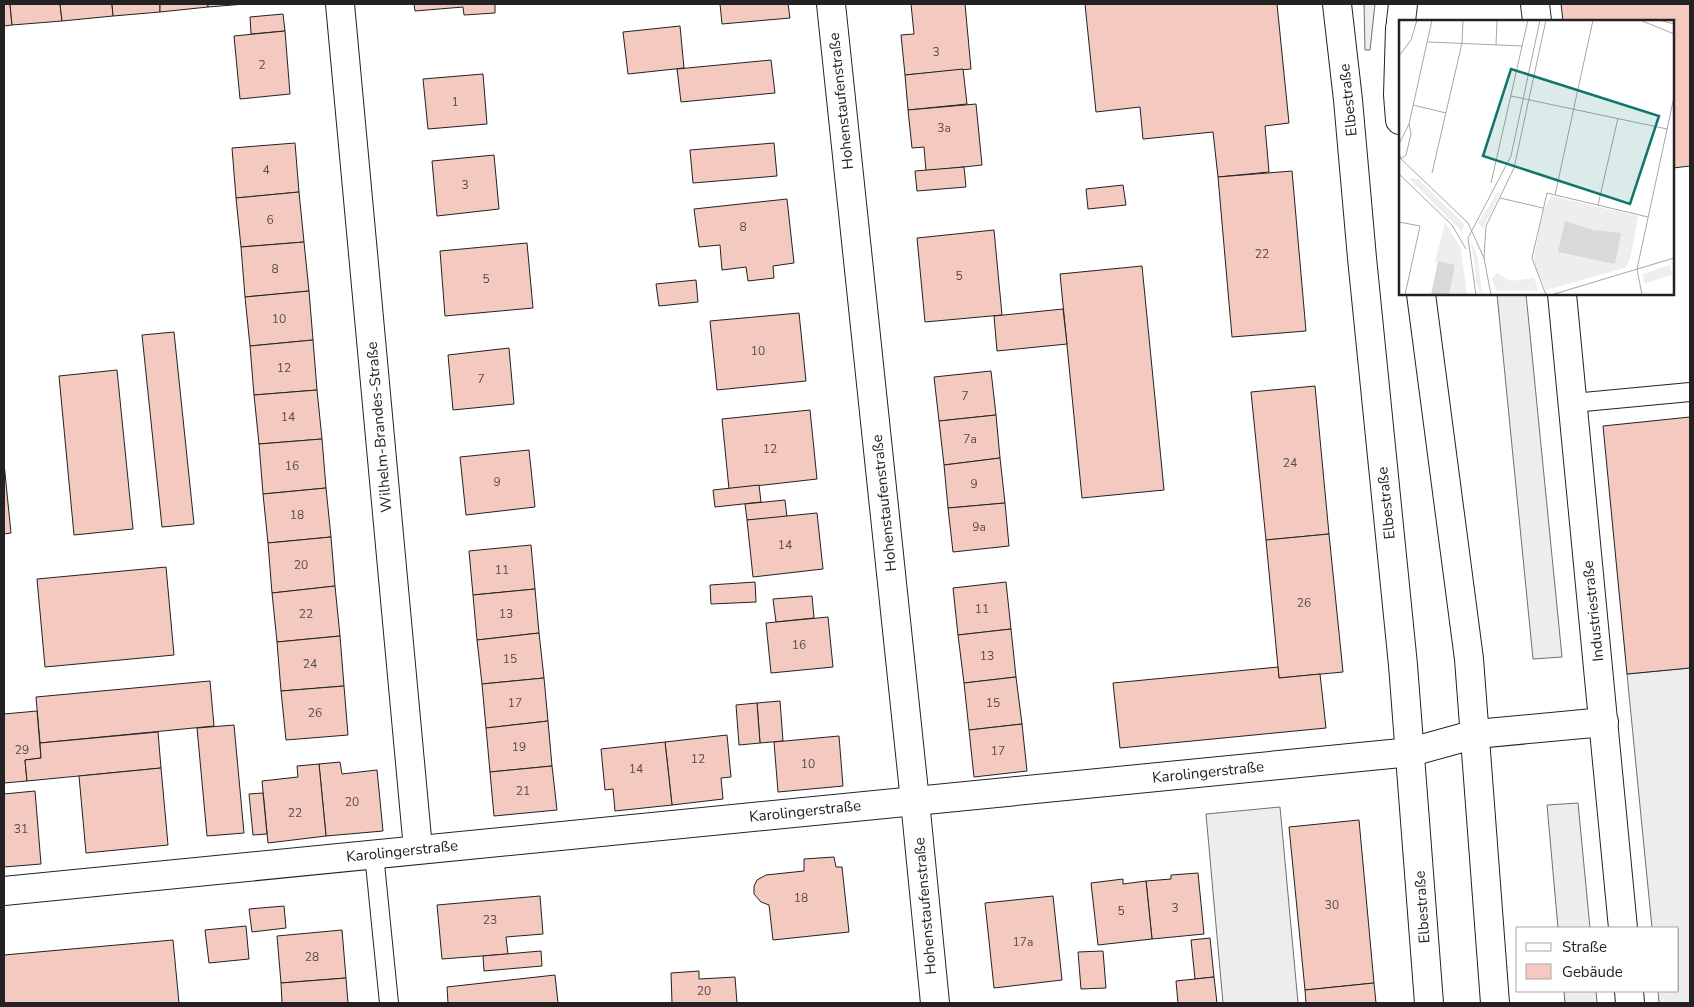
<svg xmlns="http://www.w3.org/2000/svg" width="1694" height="1007" viewBox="0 0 1694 1007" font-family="'Nunito Sans',sans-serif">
  <rect width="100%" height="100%" fill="#fff"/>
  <!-- green -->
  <path fill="#eee" stroke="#6f6f6f" d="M 1364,4 L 1375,4 L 1370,50 L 1365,50 Z"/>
  <!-- parking -->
  <g fill="#ededed" stroke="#6f6f6f">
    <path d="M 1497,294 L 1526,294 L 1562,657 L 1533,659 Z"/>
    <path d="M 1690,668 L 1690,1003 L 1659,1003 L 1658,991 L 1678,991 L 1678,928 L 1652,928 L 1627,674 Z"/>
    <path d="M 1578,803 L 1590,928 L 1558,928 L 1547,805 Z"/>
    <path d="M 1280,807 L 1298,1003 L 1223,1003 L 1206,814 Z"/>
    <path d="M 1564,991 L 1596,991 L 1597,1003 L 1565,1003 Z"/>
  </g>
  <!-- building -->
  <g fill="#f3c9c0" stroke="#222">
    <path d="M 4,4 L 10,4 L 12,25 L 4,26 Z"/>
    <path d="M 10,4 L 60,4 L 62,21 L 12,25 Z"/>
    <path d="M 60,4 L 112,4 L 113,16 L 62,21 Z"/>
    <path d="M 112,4 L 160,4 L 160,12 L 113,16 Z"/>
    <path d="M 160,4 L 208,4 L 208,7 L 160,12 Z"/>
    <path d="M 208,4 L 245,4 L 208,7 Z"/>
    <path d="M 414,4 L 495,4 L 495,13 L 464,15 L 463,7 L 415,11 Z"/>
    <path d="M 720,4 L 788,4 L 790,18 L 722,24 Z"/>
    <path d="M 911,4 L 965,4 L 971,69 L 905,75 L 901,35 L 914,34 Z"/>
    <path d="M 1085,4 L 1277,4 L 1289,123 L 1265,126 L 1269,172 L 1218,177 L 1213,132 L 1143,139 L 1140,107 L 1096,112 Z"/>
    <path d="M 1561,4 L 1690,4 L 1690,166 L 1673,168 L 1673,21 L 1563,21 Z"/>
    <path d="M 283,14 L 285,31 L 251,34 L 250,17 Z"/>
    <path d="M 680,26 L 684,68 L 628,74 L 623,32 Z"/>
    <path d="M 285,31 L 290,94 L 240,99 L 234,36 Z"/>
    <path d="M 771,60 L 775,93 L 681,102 L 677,69 Z"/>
    <path d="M 963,69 L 967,104 L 908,110 L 905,75 Z"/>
    <path d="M 483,74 L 487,124 L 428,129 L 423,79 Z"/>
    <path d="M 976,104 L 982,165 L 926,171 L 924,147 L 912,148 L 908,110 Z"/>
    <path d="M 295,143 L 299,192 L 236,198 L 232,148 Z"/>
    <path d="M 774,143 L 777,176 L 693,183 L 690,150 Z"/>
    <path d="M 494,155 L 499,209 L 437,216 L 432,161 Z"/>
    <path d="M 964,167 L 966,187 L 917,191 L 915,171 Z"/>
    <path d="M 1292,171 L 1306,331 L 1232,337 L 1218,177 Z"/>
    <path d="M 1123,185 L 1126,205 L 1088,209 L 1086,189 Z"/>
    <path d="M 299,192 L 304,242 L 241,247 L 236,198 Z"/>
    <path d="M 787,199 L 794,263 L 773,266 L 774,278 L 748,281 L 746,267 L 722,270 L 720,245 L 699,247 L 694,209 Z"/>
    <path d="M 994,230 L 1002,315 L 925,322 L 917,238 Z"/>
    <path d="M 304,242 L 309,291 L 245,297 L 241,247 Z"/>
    <path d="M 527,243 L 533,308 L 445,316 L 440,251 Z"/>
    <path d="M 1142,266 L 1164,490 L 1082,498 L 1060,274 Z"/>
    <path d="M 696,280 L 698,302 L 659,306 L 656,284 Z"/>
    <path d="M 309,291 L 313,340 L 250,346 L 245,297 Z"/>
    <path d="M 1063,309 L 1067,344 L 997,351 L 994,316 Z"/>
    <path d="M 799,313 L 806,381 L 717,390 L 710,321 Z"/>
    <path d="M 174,332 L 194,524 L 162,527 L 142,335 Z"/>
    <path d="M 313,340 L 317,390 L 254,395 L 250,346 Z"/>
    <path d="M 509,348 L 514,404 L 453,410 L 448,355 Z"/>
    <path d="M 117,370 L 133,529 L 74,535 L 59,376 Z"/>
    <path d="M 991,371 L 996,415 L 939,421 L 934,377 Z"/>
    <path d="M 1315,386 L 1329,534 L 1266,540 L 1251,392 Z"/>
    <path d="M 317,390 L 322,439 L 259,444 L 254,395 Z"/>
    <path d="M 810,410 L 817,479 L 729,489 L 722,419 Z"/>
    <path d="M 996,415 L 1000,458 L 944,465 L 939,421 Z"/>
    <path d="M 1690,417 L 1690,668 L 1627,674 L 1603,426 Z"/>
    <path d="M 322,439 L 326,488 L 263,494 L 259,444 Z"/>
    <path d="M 529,450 L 535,507 L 466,515 L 460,457 Z"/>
    <path d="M 1000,458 L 1005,503 L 948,508 L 944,465 Z"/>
    <path d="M 4,463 L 11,533 L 4,534 Z"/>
    <path d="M 759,485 L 761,502 L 715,507 L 713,490 Z"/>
    <path d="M 326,488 L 331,537 L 268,543 L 263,494 Z"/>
    <path d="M 785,500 L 787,517 L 747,520 L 745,504 Z"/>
    <path d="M 1005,503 L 1009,546 L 953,552 L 948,508 Z"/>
    <path d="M 817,513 L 823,569 L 753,577 L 747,520 Z"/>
    <path d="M 1329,534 L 1343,672 L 1279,678 L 1266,540 Z"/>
    <path d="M 331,537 L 335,586 L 272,593 L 268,543 Z"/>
    <path d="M 531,545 L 535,589 L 473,595 L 469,551 Z"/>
    <path d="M 166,567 L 174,655 L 45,667 L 37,579 Z"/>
    <path d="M 755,582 L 756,602 L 711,604 L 710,585 Z"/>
    <path d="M 1006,582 L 1011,629 L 958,635 L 953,588 Z"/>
    <path d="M 335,586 L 340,636 L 277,642 L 272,593 Z"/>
    <path d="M 535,589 L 539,633 L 477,640 L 473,595 Z"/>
    <path d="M 812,596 L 814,618 L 776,622 L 773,599 Z"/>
    <path d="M 828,617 L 833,667 L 771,673 L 766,623 Z"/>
    <path d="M 1011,629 L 1016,677 L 964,683 L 958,635 Z"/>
    <path d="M 539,633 L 544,678 L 482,684 L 477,640 Z"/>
    <path d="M 340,636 L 344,686 L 281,691 L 277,642 Z"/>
    <path d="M 1278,667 L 1279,678 L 1320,674 L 1326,728 L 1120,748 L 1113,683 Z"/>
    <path d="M 1016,677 L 1022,724 L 969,730 L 964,683 Z"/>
    <path d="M 544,678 L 548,721 L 486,728 L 482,684 Z"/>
    <path d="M 210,681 L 214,726 L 40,743 L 36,697 Z"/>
    <path d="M 344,686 L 348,735 L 286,740 L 281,691 Z"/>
    <path d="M 780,701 L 783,741 L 760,743 L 757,703 Z"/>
    <path d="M 757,703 L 760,743 L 739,745 L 736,705 Z"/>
    <path d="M 37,711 L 41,758 L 25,760 L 27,781 L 4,783 L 4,714 Z"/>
    <path d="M 548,721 L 552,766 L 490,772 L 486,728 Z"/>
    <path d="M 1022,724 L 1027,771 L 974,777 L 969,730 Z"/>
    <path d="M 234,725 L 244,833 L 207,836 L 197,728 Z"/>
    <path d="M 158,732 L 161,768 L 27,781 L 25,760 L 41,758 L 40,743 Z"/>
    <path d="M 727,735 L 731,777 L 721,778 L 723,799 L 672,805 L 665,742 Z"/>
    <path d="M 839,736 L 843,786 L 778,792 L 774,742 Z"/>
    <path d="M 665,742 L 672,805 L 615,811 L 613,789 L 605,790 L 601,749 Z"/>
    <path d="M 340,762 L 342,774 L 377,770 L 383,831 L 326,836 L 319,764 Z"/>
    <path d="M 319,764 L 326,836 L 268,843 L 262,781 L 298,777 L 297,766 Z"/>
    <path d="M 552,766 L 557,810 L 494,816 L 490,772 Z"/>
    <path d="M 161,768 L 168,845 L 86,853 L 79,776 Z"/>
    <path d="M 35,791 L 41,864 L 4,867 L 4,794 Z"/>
    <path d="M 263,793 L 267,834 L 253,835 L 249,794 Z"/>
    <path d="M 1359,820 L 1374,983 L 1305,990 L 1289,827 Z"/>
    <path d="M 834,857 L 836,867 L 842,867 L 849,932 L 773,940 L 769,905 L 761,902 L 754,894 L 754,886 L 757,880 L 766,875 L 804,871 L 804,859 Z"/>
    <path d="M 1198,873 L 1204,934 L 1152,939 L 1146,881 L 1171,879 L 1171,875 Z"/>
    <path d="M 1123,879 L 1123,884 L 1146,881 L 1152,939 L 1098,945 L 1091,883 Z"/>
    <path d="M 540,896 L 543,934 L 506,937 L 508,954 L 442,959 L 437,905 Z"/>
    <path d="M 1053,896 L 1062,980 L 994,988 L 985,903 Z"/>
    <path d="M 284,906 L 286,928 L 252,932 L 249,909 Z"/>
    <path d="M 246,926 L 249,959 L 209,963 L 205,930 Z"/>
    <path d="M 342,930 L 346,978 L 281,983 L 277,936 Z"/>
    <path d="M 1210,938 L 1214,977 L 1195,979 L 1191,940 Z"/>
    <path d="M 173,940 L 179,1003 L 4,1003 L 4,955 Z"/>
    <path d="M 541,951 L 542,966 L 484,971 L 483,956 Z"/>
    <path d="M 1103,951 L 1106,988 L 1081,989 L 1078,952 Z"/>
    <path d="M 699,971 L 699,979 L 735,977 L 737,1003 L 672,1003 L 671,973 Z"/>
    <path d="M 555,975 L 558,1003 L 448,1003 L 447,987 Z"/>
    <path d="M 1214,977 L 1217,1003 L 1178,1003 L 1176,981 Z"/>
    <path d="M 346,978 L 348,1003 L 282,1003 L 281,983 Z"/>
    <path d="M 1374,983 L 1376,1003 L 1306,1003 L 1305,990 Z"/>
  </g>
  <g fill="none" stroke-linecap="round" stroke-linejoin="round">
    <!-- service casing -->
    <g stroke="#222" stroke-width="20">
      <g id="service">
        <path d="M 1573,403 L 1690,392"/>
        <path d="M 374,854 L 389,1003"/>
      </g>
    </g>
    <!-- minor casing -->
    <g stroke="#222" stroke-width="30">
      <g id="minor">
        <path d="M 340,4 L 418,849"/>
        <path d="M 831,4 L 915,801 L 935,1003"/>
        <path d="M 1535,4 L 1537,21"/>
        <path d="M 1562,294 L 1623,928"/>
        <path d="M 4,891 L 1411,752 L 1476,734 L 1604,722"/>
        <path d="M 1629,991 L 1630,1003"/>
      </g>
    </g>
    <!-- primary casing -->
    <g stroke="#222" stroke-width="30">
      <g id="primary">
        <path d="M 1337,4 L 1348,100 L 1362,258 L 1403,665 L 1429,1003"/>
        <path d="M 1401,21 L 1403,4"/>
        <path d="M 1400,28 L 1398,95 L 1400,120"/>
        <path d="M 1421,294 L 1469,659 L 1495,1003"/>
      </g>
    </g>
    <!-- service -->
    <use href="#service" stroke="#fff" stroke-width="18"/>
    <!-- minor -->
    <use href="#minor" stroke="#fff" stroke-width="28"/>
    <!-- primary -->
    <use href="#primary" stroke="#fff" stroke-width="28"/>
  </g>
  <g text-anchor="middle" stroke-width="4" stroke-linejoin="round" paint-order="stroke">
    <!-- number labels -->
    <g font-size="12" fill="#564c4a">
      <text x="936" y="56">3</text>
      <text x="262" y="69">2</text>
      <text x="455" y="106">1</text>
      <text x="944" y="132">3a</text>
      <text x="266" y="174">4</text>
      <text x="465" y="189">3</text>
      <text x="270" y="224">6</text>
      <text x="743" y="231">8</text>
      <text x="1262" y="258">22</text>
      <text x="275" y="273">8</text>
      <text x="959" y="280">5</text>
      <text x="486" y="283">5</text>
      <text x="279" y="323">10</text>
      <text x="758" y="355">10</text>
      <text x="284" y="372">12</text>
      <text x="481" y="383">7</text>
      <text x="965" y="400">7</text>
      <text x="288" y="421">14</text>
      <text x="970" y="443">7a</text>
      <text x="770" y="453">12</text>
      <text x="1290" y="467">24</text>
      <text x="292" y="470">16</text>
      <text x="497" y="486">9</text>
      <text x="974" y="488">9</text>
      <text x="297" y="519">18</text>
      <text x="979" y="531">9a</text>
      <text x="785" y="549">14</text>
      <text x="301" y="569">20</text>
      <text x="502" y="574">11</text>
      <text x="1304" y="607">26</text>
      <text x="982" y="613">11</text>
      <text x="306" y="618">22</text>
      <text x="506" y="618">13</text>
      <text x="799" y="649">16</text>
      <text x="987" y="660">13</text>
      <text x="510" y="663">15</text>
      <text x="310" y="668">24</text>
      <text x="515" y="707">17</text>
      <text x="993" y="707">15</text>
      <text x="315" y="717">26</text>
      <text x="519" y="751">19</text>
      <text x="22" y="754">29</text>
      <text x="998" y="755">17</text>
      <text x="698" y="763">12</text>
      <text x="808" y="768">10</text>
      <text x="636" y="773">14</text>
      <text x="523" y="795">21</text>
      <text x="352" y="806">20</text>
      <text x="295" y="817">22</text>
      <text x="21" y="833">31</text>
      <text x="801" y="902">18</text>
      <text x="1332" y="909">30</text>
      <text x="1175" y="912">3</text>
      <text x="1121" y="915">5</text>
      <text x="490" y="924">23</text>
      <text x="1023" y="946">17a</text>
      <text x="312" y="961">28</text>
      <text x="704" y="995">20</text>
    </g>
    <!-- street labels -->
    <g font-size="15" fill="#222" stroke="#fff">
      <text transform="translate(1348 100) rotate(-96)" y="5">Elbestraße</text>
      <text transform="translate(841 101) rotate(-96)" y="5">Hohenstaufenstraße</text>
      <text transform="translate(379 427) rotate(-95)" y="5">Wilhelm-Brandes-Straße</text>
      <text transform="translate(884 503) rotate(-96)" y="5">Hohenstaufenstraße</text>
      <text transform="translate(1386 503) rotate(-96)" y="5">Elbestraße</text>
      <text transform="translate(1593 611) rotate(-96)" y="5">Industriestraße</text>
      <text transform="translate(1208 772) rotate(-6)" y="5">Karolingerstraße</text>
      <text transform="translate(805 811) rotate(-6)" y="5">Karolingerstraße</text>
      <text transform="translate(402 851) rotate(-6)" y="5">Karolingerstraße</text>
      <text transform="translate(925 906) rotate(-95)" y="5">Hohenstaufenstraße</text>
      <text transform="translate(1422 907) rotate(-94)" y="5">Elbestraße</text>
    </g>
  </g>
  <!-- overview -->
  <g transform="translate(1399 20)">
    <rect width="275" height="275" fill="#fff"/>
    <path d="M 10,158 L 19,159 L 58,197 L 65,205 L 63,212 ZM 99,172 L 101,173 L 84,209 L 79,203 ZM 152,176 L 239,196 L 231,240 L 226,248 L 147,270 L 135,244 L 136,231 L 144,191 ZM 46,202 L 62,229 L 68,275 L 50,275 L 39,241 L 36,243 ZM 72,220 L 79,238 L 83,275 L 78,265 ZM 271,245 L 274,257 L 271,255 L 245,264 L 244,254 ZM 98,253 L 112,261 L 135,258 L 140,271 L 97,271 L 93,258 Z" fill="#eee"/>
    <path d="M 166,201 L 194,210 L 222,213 L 216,244 L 159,232 ZM 39,241 L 56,245 L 50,275 L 32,275 Z" fill="#d9d9d9"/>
    <path fill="none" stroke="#a7a7a7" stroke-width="1" d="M 241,0 L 275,14M 260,0 L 275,4M 29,22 L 124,26M 97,25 L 98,0M 0,36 L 12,20 L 18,0M 112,76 L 268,109M 14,85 L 47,93M 0,124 L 10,104 L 33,0M 0,133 L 2,139 L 7,135 L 12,114 L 10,104M 0,137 L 69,203 L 85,238 L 92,275M 33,153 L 63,23 L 64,0M 0,154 L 53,205 L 67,229M 92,163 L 129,0M 156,175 L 194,0M 101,178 L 144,188M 199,185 L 219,98M 0,202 L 21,206 L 6,275M 85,238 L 87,206 L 115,148 L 147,0M 77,275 L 69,218 L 112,136 L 141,0M 147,275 L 133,238 L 148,173 L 249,197M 152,275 L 275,238M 243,275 L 238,249 L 275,77"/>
    <path fill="#0f766e" fill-opacity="0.15" stroke="#0f766e" stroke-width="2.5" d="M 112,49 L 260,96 L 231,184 L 84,136 Z"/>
    <rect width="275" height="275" fill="none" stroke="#222" stroke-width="2.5"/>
  </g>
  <!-- border -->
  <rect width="1694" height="1007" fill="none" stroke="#222222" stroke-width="10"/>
  <!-- legend -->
  <rect x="1516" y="927" width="162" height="65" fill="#ffffff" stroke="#a7a7a7"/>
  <rect x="1526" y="943" width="25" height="8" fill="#ffffff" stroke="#a7a7a7"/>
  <text x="1562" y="952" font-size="15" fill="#222222">Straße</text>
  <rect x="1526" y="964" width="25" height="15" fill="#f3c9c0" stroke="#a7a7a7"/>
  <text x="1562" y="977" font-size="15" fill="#222222">Gebäude</text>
</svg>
